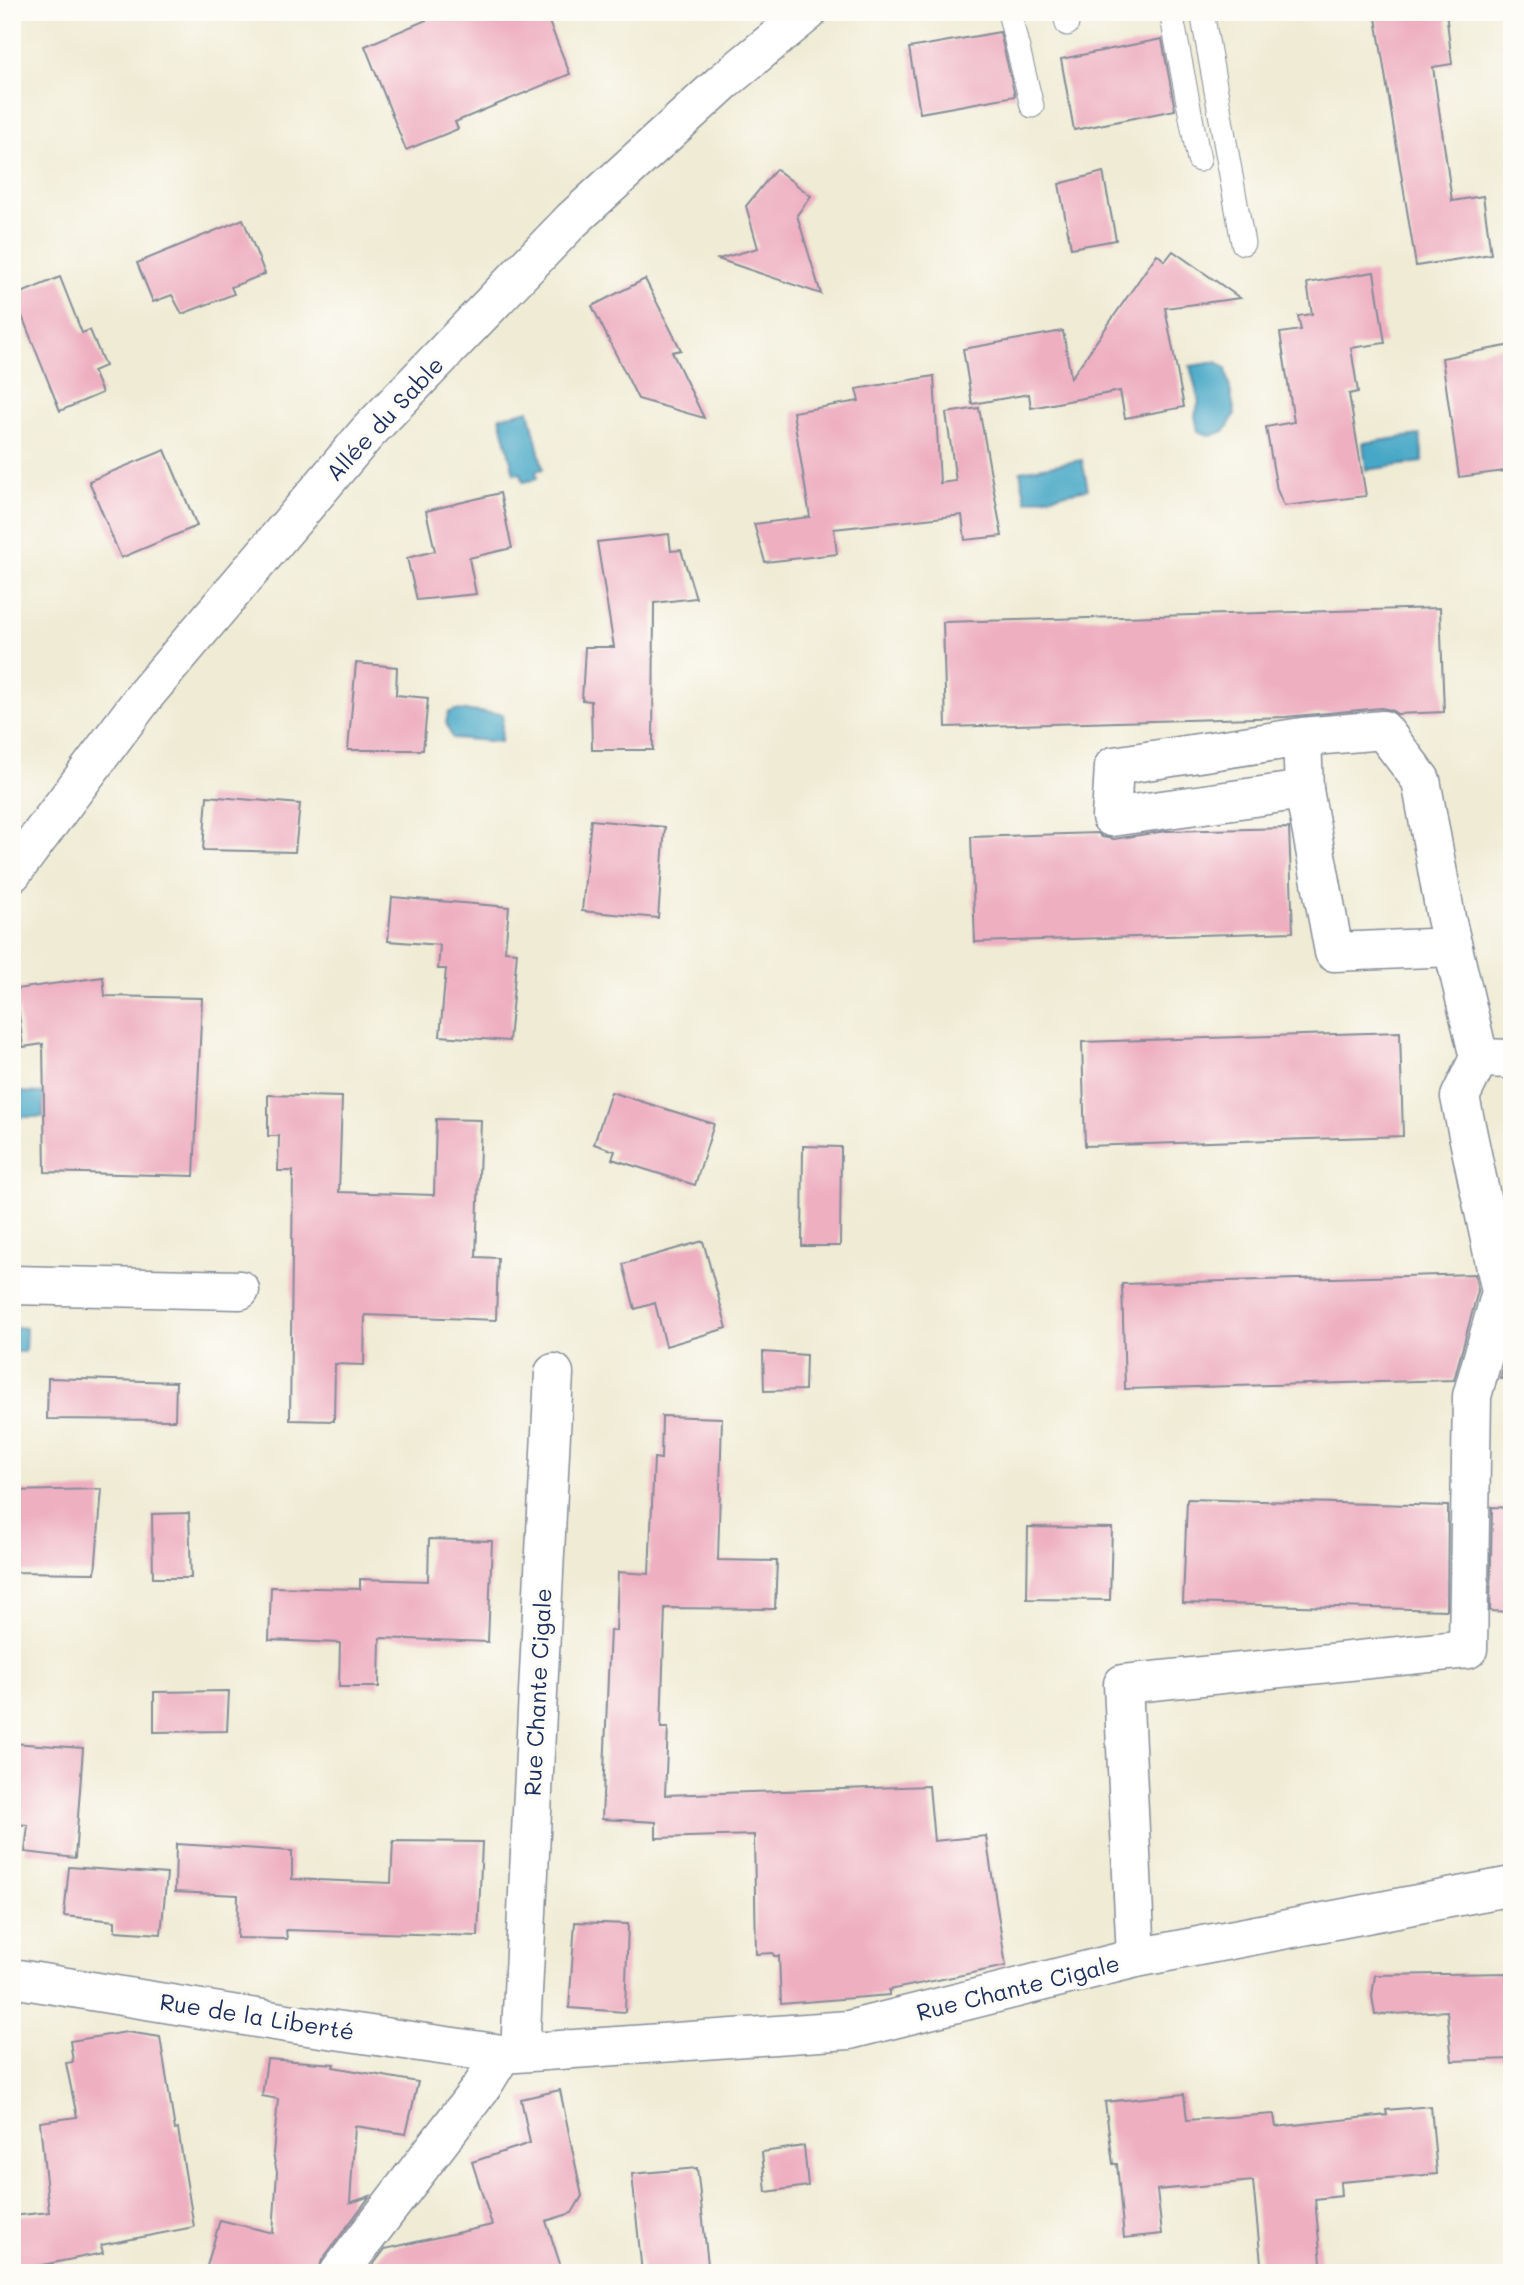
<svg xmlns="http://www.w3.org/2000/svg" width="1524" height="2285" viewBox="0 0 1524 2285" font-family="Mali,sans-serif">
  <rect width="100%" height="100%" fill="#fdfcf7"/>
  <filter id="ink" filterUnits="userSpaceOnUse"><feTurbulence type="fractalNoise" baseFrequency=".0143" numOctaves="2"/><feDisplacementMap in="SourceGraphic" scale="14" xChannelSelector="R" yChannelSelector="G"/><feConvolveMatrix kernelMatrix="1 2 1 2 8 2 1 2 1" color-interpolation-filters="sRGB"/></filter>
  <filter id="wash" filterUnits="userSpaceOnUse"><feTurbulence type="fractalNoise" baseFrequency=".00686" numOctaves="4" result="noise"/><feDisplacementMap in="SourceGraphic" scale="28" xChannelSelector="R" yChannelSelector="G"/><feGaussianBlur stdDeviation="1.57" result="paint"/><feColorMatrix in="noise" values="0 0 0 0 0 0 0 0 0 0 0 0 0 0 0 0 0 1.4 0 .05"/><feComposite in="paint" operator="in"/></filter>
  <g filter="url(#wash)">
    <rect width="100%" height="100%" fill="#efebd4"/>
    <!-- water -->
    <g fill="#46a7c6" stroke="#306b92" stroke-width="2">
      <path d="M 1217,362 L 1226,369 L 1235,414 L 1225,431 L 1211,436 L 1198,431 L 1195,415 L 1199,402 L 1190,366 Z"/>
      <path d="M 529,410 L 543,469 L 536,471 L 537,479 L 523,482 L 521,473 L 514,474 L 500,417 Z"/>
      <path d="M 1420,435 L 1423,462 L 1366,470 L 1363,443 Z"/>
      <path d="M 1082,460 L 1088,489 L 1026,501 L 1020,471 Z"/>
      <path d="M 455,710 L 503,714 L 501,742 L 452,738 L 446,723 L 448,713 Z"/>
      <path d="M 12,1092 L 44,1093 L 43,1117 L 12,1117 Z"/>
      <path d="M 12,1327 L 26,1328 L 25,1352 L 12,1352 Z"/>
    </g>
    <g id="blocks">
      <!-- building -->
      <g fill="#eeafc1">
        <path d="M 445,12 L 545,12 L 570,74 L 455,122 L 458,129 L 406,150 L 365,46 Z"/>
        <path d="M 1375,12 L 1446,12 L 1452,64 L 1433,67 L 1452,201 L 1483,196 L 1491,254 L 1416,266 Z"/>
        <path d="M 1000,32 L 1015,96 L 920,113 L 909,48 Z"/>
        <path d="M 1162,39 L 1175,110 L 1074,130 L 1061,59 Z"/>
        <path d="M 776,169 L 811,196 L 797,215 L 821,294 L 718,259 L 758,248 L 746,206 Z"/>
        <path d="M 1103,172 L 1116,240 L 1071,248 L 1059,184 Z"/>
        <path d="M 243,219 L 265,274 L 231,287 L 234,294 L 182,314 L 172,295 L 153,302 L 137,263 Z"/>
        <path d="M 1173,251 L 1240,298 L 1165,308 L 1184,407 L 1125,418 L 1120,391 L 1031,408 L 1029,394 L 972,404 L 963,349 L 1063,331 L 1071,378 L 1157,254 L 1165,261 Z"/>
        <path d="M 1374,272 L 1385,343 L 1351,348 L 1358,392 L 1349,394 L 1366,496 L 1284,506 L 1277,490 L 1266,427 L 1294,422 L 1280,333 L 1301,330 L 1298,316 L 1312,314 L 1307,283 Z"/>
        <path d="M 60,277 L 82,333 L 90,330 L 105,366 L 93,371 L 102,393 L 60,411 L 14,296 Z"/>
        <path d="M 645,279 L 681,350 L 672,352 L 704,418 L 638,399 L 592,306 Z"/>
        <path d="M 1512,345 L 1512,470 L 1459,477 L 1442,358 Z"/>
        <path d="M 934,376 L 940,483 L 956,481 L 946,413 L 979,408 L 1002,536 L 965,540 L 962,515 L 834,529 L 837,554 L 765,562 L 754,524 L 810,517 L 793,412 L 859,401 L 856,389 Z"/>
        <path d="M 165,450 L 197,526 L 121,558 L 89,481 Z"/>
        <path d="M 500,493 L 512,548 L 469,558 L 476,594 L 417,600 L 407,558 L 435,551 L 426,511 Z"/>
        <path d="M 669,534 L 671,551 L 681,550 L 696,598 L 654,603 L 653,750 L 592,750 L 591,701 L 582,700 L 585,647 L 614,647 L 597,542 Z"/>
        <path d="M 1440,608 L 1444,712 L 1397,714 L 1391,710 L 1381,708 L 1286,717 L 946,727 L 943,622 Z"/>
        <path d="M 356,663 L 397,667 L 396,695 L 428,698 L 423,750 L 348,750 Z"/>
        <path d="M 207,796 L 300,804 L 295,852 L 203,850 Z"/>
        <path d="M 591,820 L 665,827 L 658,918 L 582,911 Z"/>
        <path d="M 1289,828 L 1293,932 L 975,942 L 971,837 L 1098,833 L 1102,837 L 1114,839 L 1166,831 Z"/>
        <path d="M 392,897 L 509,907 L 505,951 L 517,952 L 509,1041 L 440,1036 L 446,969 L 438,969 L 440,945 L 388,941 Z"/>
        <path d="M 103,977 L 105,996 L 202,998 L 194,1176 L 45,1172 L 43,1044 L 23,1047 L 16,989 Z"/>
        <path d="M 1400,1032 L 1403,1136 L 1085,1146 L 1082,1042 Z"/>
        <path d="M 611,1092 L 714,1124 L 695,1185 L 612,1159 L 615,1151 L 594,1144 Z"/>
        <path d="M 268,1095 L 342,1097 L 339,1192 L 434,1195 L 436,1119 L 481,1120 L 476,1257 L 498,1258 L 496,1320 L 365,1315 L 364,1365 L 335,1364 L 334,1421 L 290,1420 L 293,1171 L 278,1171 L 279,1136 L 268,1136 Z"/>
        <path d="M 803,1146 L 841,1147 L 840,1246 L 802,1246 Z"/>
        <path d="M 703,1241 L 727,1328 L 666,1346 L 655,1303 L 635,1309 L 623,1264 Z"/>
        <path d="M 1475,1274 L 1478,1291 L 1454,1380 L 1125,1389 L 1122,1284 Z"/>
        <path d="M 1512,1335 L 1512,1378 L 1500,1379 Z"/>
        <path d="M 763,1352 L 806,1355 L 805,1390 L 764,1391 Z"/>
        <path d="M 48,1378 L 176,1382 L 175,1420 L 47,1419 Z"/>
        <path d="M 662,1416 L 722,1418 L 718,1560 L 777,1561 L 775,1609 L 665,1608 L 661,1728 L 668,1728 L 665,1795 L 929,1786 L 934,1841 L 986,1836 L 1006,1966 L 889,1990 L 889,1995 L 781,2004 L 779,1956 L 774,1956 L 773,1953 L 756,1954 L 754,1835 L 656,1838 L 656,1822 L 602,1819 L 610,1630 L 616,1631 L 618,1572 L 649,1574 L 654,1458 L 661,1459 Z"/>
        <path d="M 102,1489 L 95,1573 L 12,1572 L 12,1491 Z"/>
        <path d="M 1187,1499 L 1448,1506 L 1447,1610 L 1183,1603 Z"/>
        <path d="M 1492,1507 L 1512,1508 L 1512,1612 L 1490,1611 Z"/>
        <path d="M 189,1513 L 191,1578 L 153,1578 L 152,1514 Z"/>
        <path d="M 1028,1527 L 1112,1528 L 1110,1600 L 1027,1599 Z"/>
        <path d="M 429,1539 L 492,1541 L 488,1642 L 380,1638 L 379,1687 L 339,1687 L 340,1643 L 269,1640 L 271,1587 L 360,1589 L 360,1579 L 428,1581 Z"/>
        <path d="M 229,1691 L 227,1731 L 154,1732 L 154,1692 Z"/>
        <path d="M 12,1743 L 83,1748 L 75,1858 L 25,1852 L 28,1825 L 12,1824 Z"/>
        <path d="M 393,1841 L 482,1842 L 478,1936 L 286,1930 L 287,1939 L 237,1938 L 238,1895 L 175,1892 L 176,1844 L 292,1851 L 292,1879 L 391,1883 Z"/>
        <path d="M 69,1867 L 167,1874 L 161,1934 L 115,1931 L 115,1921 L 64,1916 Z"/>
        <path d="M 575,1922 L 628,1924 L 625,2012 L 569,2008 Z"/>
        <path d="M 1512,1973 L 1512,2059 L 1452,2061 L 1447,2011 L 1375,2015 L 1372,1996 L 1375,1975 Z"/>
        <path d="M 127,2032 L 160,2037 L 175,2130 L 178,2129 L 194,2227 L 101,2245 L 103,2253 L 12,2271 L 12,2216 L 49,2212 L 40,2122 L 77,2117 L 66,2063 L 73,2062 L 70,2041 Z"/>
        <path d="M 267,2059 L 334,2064 L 333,2067 L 418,2082 L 406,2134 L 355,2126 L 350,2203 L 370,2196 L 322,2260 L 318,2273 L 205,2273 L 220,2220 L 273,2233 L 277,2172 L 273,2154 L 278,2099 L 262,2096 Z"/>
        <path d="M 560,2090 L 582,2196 L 572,2213 L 546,2221 L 563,2273 L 367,2273 L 385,2249 L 492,2225 L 472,2162 L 530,2143 L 521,2099 Z"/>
        <path d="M 1184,2094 L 1187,2120 L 1274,2114 L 1276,2127 L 1387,2115 L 1386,2110 L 1431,2106 L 1437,2174 L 1340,2182 L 1341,2196 L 1315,2199 L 1322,2273 L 1262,2273 L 1253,2181 L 1157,2190 L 1162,2234 L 1124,2238 L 1117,2164 L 1113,2164 L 1105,2102 Z"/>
        <path d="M 804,2146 L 808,2186 L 766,2192 L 762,2152 Z"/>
        <path d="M 697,2168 L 709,2273 L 642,2273 L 632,2174 Z"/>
      </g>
    </g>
  </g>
  <g filter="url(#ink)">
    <use href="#blocks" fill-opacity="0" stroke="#858d99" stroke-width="2"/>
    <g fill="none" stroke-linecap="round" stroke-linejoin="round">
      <!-- lane casing -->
      <g stroke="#858d99" stroke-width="25">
        <g id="lane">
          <path d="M 1009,12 L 1032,106"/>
          <path d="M 1065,12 L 1067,24"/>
          <path d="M 1171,12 L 1199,160"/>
          <path d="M 1202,12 L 1243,243"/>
        </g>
      </g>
      <!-- street casing -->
      <g stroke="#858d99" stroke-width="41">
        <g id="street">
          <path d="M 1304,790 L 1334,952 L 1453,947"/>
          <path d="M 12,873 L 146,694 L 367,433 L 572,220 L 723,82 L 808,12"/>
          <path d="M 1479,1058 L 1512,1059"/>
          <path d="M 12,1285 L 240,1290"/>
          <path d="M 1136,1958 L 1123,1684 L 1468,1649 L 1472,1396 L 1501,1292 L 1460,1097 L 1479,1058 L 1446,918 L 1421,780 L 1383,730 L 1302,737 L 1114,766 L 1111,817 L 1304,790 L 1302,737"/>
          <path d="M 12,1978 L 287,2023 L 502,2054 L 849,2030 L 1136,1958 L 1512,1886"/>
          <path d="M 520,2052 L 554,1373"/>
          <path d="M 339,2273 L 483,2085 L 502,2054"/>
        </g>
      </g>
      <!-- lane -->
      <use href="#lane" stroke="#fff" stroke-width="23"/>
      <!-- street -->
      <use href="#street" stroke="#fff" stroke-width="38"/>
    </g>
  </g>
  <g text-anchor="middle" stroke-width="7" stroke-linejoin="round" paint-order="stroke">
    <!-- street labels -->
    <g font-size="23" fill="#1b2f5e" stroke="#fdfcf7">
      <text transform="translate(385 419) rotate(-47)" y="8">Allée du Sable</text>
      <text transform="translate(538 1692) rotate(-87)" y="8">Rue Chante Cigale</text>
      <text transform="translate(1018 1988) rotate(-14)" y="8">Rue Chante Cigale</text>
      <text transform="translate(257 2017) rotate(9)" y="8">Rue de la Liberté</text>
    </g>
  </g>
  <!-- margin -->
  <rect width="1524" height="2285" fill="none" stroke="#fdfcf7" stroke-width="42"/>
</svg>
